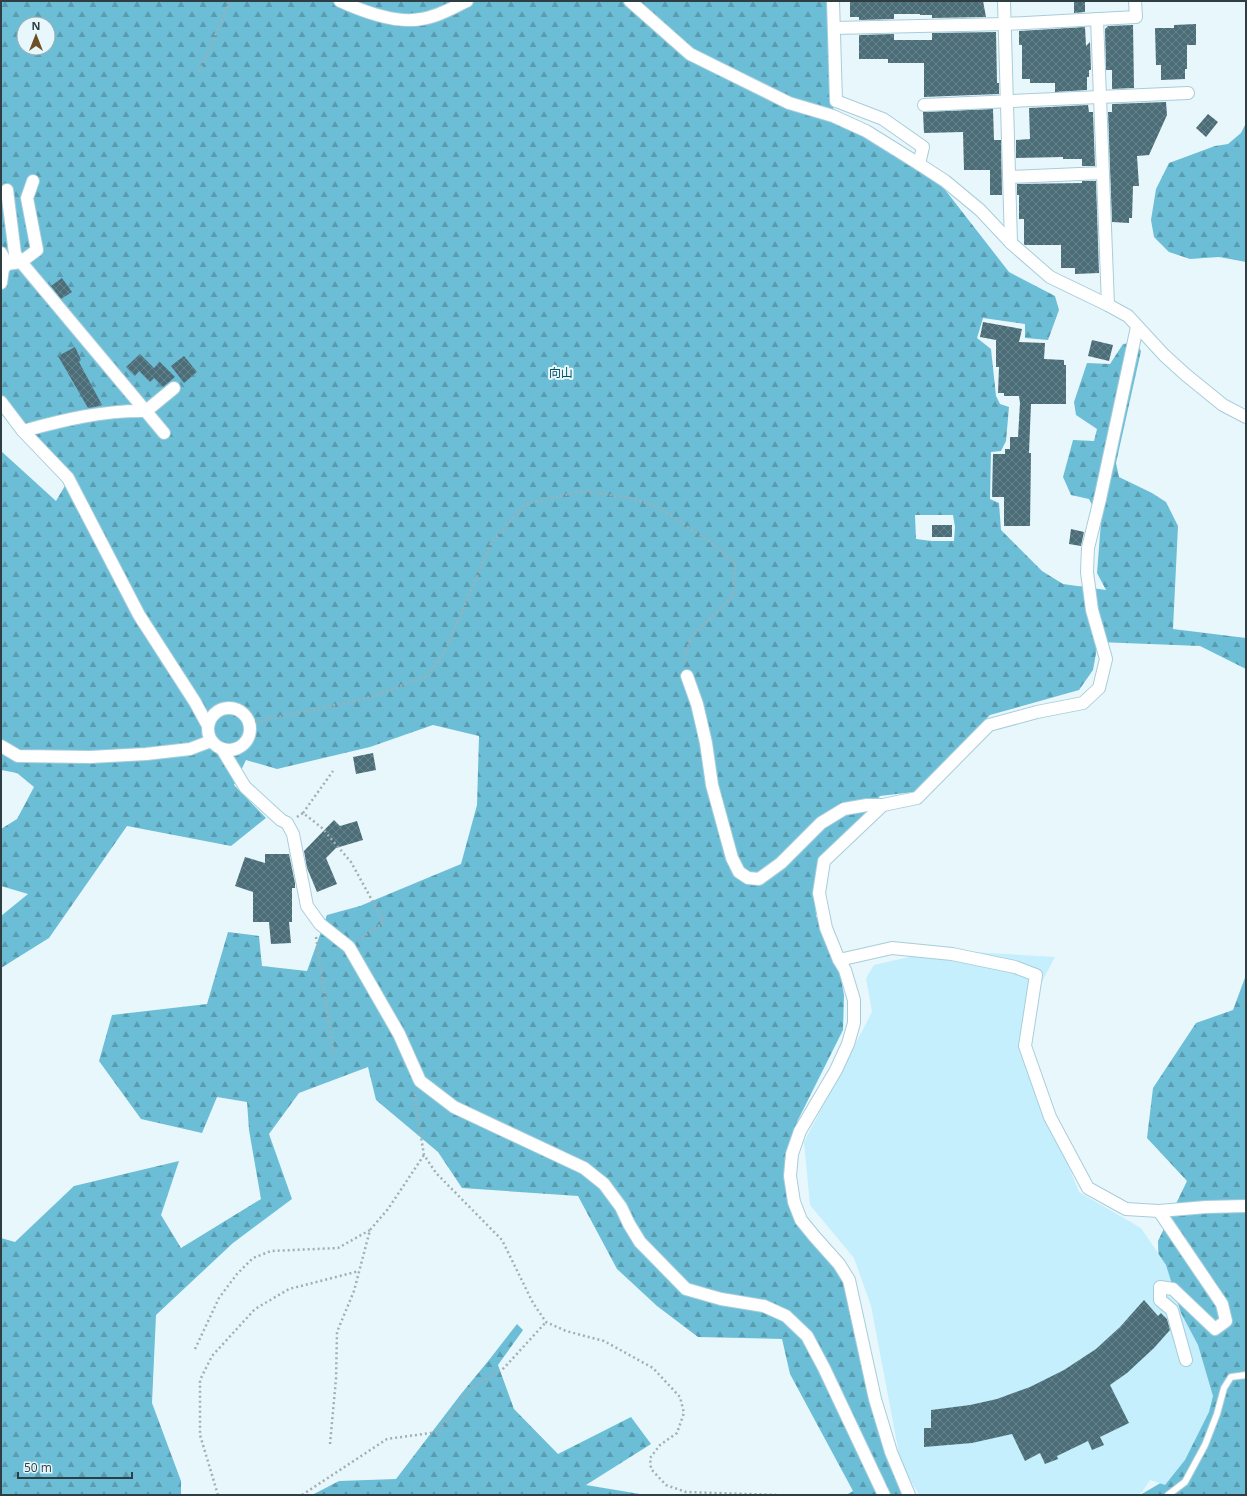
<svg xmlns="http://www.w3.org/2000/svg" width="1247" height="1496" viewBox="0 0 1247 1496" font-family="'Open Sans','Noto Sans JP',sans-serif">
  <defs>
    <pattern id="forest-firs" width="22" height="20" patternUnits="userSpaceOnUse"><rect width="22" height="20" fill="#6cbed7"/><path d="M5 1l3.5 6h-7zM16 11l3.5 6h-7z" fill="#599cb0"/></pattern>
    <pattern id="building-cross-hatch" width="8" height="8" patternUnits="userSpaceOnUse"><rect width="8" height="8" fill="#4b6d78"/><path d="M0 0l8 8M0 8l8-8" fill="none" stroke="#68838c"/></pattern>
  </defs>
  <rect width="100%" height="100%" fill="#e8f7fc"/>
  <!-- forest -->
  <g fill="url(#forest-firs)" fill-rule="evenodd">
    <path d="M 1,1 L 828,1 L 834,121 L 865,135 L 939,182 L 1009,272 L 1055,296 L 1059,310 L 1048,340 L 1025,338 L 1025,324 L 983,318 L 977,338 L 991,349 L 996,396 L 1000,404 L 1009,407 L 1006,441 L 1001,451 L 991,452 L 990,499 L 999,503 L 1001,530 L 1042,571 L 1063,584 L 1106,590 L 1097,573 L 1101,522 L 1089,499 L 1071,495 L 1063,477 L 1073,440 L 1094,441 L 1097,429 L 1076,415 L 1074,402 L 1087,363 L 1110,364 L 1123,344 L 1130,343 L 1137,345 L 1141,351 L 1116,463 L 1119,477 L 1152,493 L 1166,502 L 1178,526 L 1173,629 L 1246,638 L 1246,669 L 1200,646 L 1098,642 L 1093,670 L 1079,690 L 990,715 L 914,792 L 880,796 L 869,810 L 822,858 L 815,885 L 816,916 L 839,968 L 844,995 L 843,1030 L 797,1122 L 787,1151 L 788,1196 L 836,1266 L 848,1291 L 904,1495 L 846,1495 L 853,1491 L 790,1374 L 782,1339 L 698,1337 L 657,1306 L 617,1269 L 578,1196 L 462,1188 L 438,1152 L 376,1100 L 368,1067 L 299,1093 L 269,1134 L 292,1199 L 233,1243 L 156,1315 L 152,1403 L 181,1481 L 181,1495 L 1,1495 L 1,1238 L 15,1242 L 74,1186 L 179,1161 L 161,1215 L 181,1248 L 261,1199 L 249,1130 L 247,1102 L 217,1097 L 202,1133 L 141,1119 L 99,1061 L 112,1015 L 207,1004 L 228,932 L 259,936 L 262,966 L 307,971 L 327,915 L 360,906 L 461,864 L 477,805 L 479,736 L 433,725 L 370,747 L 277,769 L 246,760 L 234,785 L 266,818 L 231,846 L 127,826 L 49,938 L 1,968 L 1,916 L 28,894 L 1,886 L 1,829 L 17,819 L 34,787 L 17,773 L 1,770 L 1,451 L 56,501 L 66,484 L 1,413 ZM 24,24 L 48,24 L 48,48 L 24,48 ZM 915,515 L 953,515 L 955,527 L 954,541 L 932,541 L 916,539 Z"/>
    <path d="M 1246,123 L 1246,262 L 1219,257 L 1190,259 L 1169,252 L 1154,237 L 1151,220 L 1156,189 L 1169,163 L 1215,146 L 1228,144 L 1241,133 Z"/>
    <path d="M 1246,975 L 1246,1495 L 1140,1495 L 1164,1481 L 1158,1241 L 1187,1181 L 1147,1138 L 1153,1088 L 1196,1023 L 1233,1010 Z"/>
    <path d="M 517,1324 L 523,1330 L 498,1365 L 514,1409 L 558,1454 L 631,1417 L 651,1444 L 586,1485 L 640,1494 L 672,1495 L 312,1495 L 339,1481 L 396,1479 L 461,1394 L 489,1360 Z"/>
  </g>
  <!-- green -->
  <path fill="#c5effd" d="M 940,950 L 1055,957 L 1025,1014 L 1019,1044 L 1079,1192 L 1141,1228 L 1166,1265 L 1181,1313 L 1198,1345 L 1213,1396 L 1209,1412 L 1185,1460 L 1165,1485 L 1150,1480 L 1142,1492 L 1138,1495 L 919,1495 L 901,1464 L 871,1306 L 854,1258 L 810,1205 L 804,1142 L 872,1012 L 866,978 L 874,965 Z"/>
  <!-- building -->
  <g fill="url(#building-cross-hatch)">
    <path d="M 850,1 L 983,1 L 986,17 L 932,18 L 932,15 L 920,15 L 920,14 L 894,14 L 894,19 L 859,20 L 859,17 L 850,17 Z"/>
    <path d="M 1074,1 L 1085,1 L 1085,12 L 1074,13 Z"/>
    <path d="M 1196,24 L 1196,45 L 1187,45 L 1187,69 L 1185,69 L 1185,79 L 1161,80 L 1161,65 L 1156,65 L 1155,28 L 1174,28 L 1174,25 Z"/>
    <path d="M 1133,25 L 1134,88 L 1112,89 L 1112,70 L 1106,70 L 1105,29 L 1108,26 Z"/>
    <path d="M 1085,27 L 1086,46 L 1090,42 L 1091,70 L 1089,70 L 1089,77 L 1087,77 L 1087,90 L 1055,92 L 1055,83 L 1030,83 L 1030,79 L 1022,79 L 1022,45 L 1019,45 L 1019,31 Z"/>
    <path d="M 996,32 L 997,83 L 999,83 L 999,94 L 924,97 L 924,63 L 888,63 L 888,59 L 859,59 L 859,35 L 894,34 L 894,40 L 932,40 L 932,33 Z"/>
    <path d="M 1166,102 L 1167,115 L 1149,155 L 1137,156 L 1139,186 L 1133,186 L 1132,218 L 1129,218 L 1129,223 L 1112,222 L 1108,112 L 1112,112 L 1112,104 Z"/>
    <path d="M 1088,105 L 1089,112 L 1093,112 L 1095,166 L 1082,166 L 1082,159 L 1063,159 L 1063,157 L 1016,158 L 1016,140 L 1030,139 L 1029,108 Z"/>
    <path d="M 993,109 L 994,140 L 1001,140 L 1002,195 L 990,195 L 990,170 L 964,170 L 963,132 L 924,133 L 923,112 Z"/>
    <path d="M 1208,114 L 1218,122 L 1206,137 L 1196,128 Z"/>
    <path d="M 1082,181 L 1096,181 L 1099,273 L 1075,274 L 1075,268 L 1061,268 L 1061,245 L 1025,245 L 1024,244 L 1024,219 L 1019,219 L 1019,195 L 1017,195 L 1017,184 L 1082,183 Z"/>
    <path d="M 62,278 L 72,292 L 61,299 L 51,286 Z"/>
    <path d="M 983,322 L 1022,329 L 1019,342 L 1045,343 L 1044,359 L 1064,360 L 1064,365 L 1066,365 L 1066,404 L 1031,404 L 1029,453 L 1031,453 L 1030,526 L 1004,526 L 1004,497 L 992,497 L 993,454 L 1005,454 L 1005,449 L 1010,449 L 1010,437 L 1018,437 L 1020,403 L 1019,396 L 1004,396 L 1004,393 L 998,393 L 999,367 L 996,367 L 996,340 L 980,337 Z"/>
    <path d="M 1092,340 L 1113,345 L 1109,361 L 1088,356 Z"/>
    <path d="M 75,347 L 81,360 L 79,362 L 102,405 L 99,406 L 88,408 L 58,356 Z"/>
    <path d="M 140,354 L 154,368 L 160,362 L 175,377 L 163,387 L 154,378 L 150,382 L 139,371 L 135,376 L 126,367 Z"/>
    <path d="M 184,356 L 197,372 L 184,383 L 171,366 Z"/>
    <rect x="932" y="525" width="20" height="12"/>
    <path d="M 1071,529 L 1084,532 L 1081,546 L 1069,544 Z"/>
    <path d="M 373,753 L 376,770 L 356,774 L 353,757 Z"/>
    <path d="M 334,820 L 340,826 L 357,821 L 363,840 L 336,848 L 326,858 L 337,884 L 317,892 L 307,868 L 304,851 Z"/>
    <path d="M 265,854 L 289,854 L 295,883 L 295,888 L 292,888 L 292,922 L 289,922 L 291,943 L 271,944 L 269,922 L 253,922 L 253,892 L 235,886 L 245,857 L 265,863 Z"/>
    <path d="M 1144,1300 L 1158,1316 L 1161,1313 L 1167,1319 L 1170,1330 L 1154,1348 L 1127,1373 L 1110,1385 L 1129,1423 L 1100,1437 L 1104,1445 L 1092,1450 L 1088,1441 L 1057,1456 L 1058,1459 L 1045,1464 L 1040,1453 L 1025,1461 L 1012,1434 L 972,1443 L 924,1447 L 924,1428 L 931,1428 L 931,1410 L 970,1405 L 997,1399 L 1030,1387 L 1064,1370 L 1096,1349 L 1120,1327 Z"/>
  </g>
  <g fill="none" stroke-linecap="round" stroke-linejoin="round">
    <!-- lane casing -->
    <g stroke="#a8cdda" stroke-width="8">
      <path id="lane" d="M 1168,1495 L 1185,1482 L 1205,1445 L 1217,1414 L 1224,1388 L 1231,1377 L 1246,1375"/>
    </g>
    <!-- street casing -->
    <g stroke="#a8cdda" stroke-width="14">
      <g id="street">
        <path d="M 340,1 C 362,11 396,24 421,19 C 437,17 452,8 467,1"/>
        <path d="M 630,1 L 690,54 L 789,103 L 833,116 L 866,131 L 919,164 L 945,181 L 980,210 L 1011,243 L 1050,277 L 1108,305 L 1128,316 L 1164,355 L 1186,375 L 1223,405 L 1246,417"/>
        <path d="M 833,1 L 836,101 L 883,119 L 923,147 L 919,164"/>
        <path d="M 1004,1 L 1011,243"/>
        <path d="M 1097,19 L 1108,305"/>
        <path d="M 834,28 L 1005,24 L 1136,17 L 1135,1"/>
        <path d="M 924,105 L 1188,93"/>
        <path d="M 1009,177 L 1103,173"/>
        <path d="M 33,181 L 27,198 L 37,250 L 21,262 L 164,433"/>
        <path d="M 1,253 L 7,264 L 21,262 L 15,254 L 7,190"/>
        <path d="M 1,283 L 3,269 L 7,264"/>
        <path d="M 1,402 L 23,431 L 68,478 L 139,615 L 195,702 L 208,726"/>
        <path d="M 23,431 C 63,420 104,410 146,411 L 174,388"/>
        <path d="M 687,676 L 697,704 L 706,743 L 712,785 L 732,858 L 739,872 L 748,878 L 759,879 L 781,863 L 821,823 L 844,809 L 867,805 L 883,805 L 917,798 L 989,725 L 1037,712 L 1083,703 L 1099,688 L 1106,659 L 1092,610 L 1087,572 L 1088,548 L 1100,499 L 1137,327"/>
        <circle cx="229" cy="729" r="21"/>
        <path d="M 1,746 L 18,756 L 90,757 L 146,754 L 190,749 L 211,741"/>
        <path d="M 222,749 L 245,787 L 281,820 L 287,823 L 293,834 L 307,906 L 320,924 L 349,947 L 399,1034 L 420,1081 L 454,1107 L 584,1168 L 604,1184 L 621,1207 L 629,1224 L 640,1242 L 686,1289 L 721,1299 L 764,1306 L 786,1316 L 807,1336 L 824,1368 L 884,1495"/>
        <path d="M 883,805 L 824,861 L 819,893 L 826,928 L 839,960 L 845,970 L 854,1000 L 854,1023 L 848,1044 L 836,1070 L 800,1131 L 792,1154 L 790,1176 L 794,1202 L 801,1220 L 814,1236 L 839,1264 L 849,1280 L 875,1399 L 891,1452 L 909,1495"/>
        <path d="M 839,960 L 892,948 L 952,954 L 1015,967 L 1036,975 L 1025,1046 L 1050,1117 L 1088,1188 L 1126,1209 L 1159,1211"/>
        <path d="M 1186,1360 L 1172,1310 L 1160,1300 L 1160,1287 L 1173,1289 L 1215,1329 L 1226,1321 L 1222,1304 L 1159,1211 L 1206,1207 L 1246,1206"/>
      </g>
    </g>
    <!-- path -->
    <g stroke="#9fafb4" stroke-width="2.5" stroke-dasharray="2 3" stroke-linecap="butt">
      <path d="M 199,72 L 230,1"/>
      <path d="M 250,723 L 364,699 L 428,676 L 447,647 L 491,543 L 526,504 L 582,491 L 631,498 L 658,507 L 713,544 L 735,563 L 733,596 L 692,636 L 685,654 L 686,664"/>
      <path d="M 303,813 L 333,771"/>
      <path d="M 297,817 L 303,813 L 321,827 L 351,862 L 384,922 L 359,940"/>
      <path d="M 316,937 L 334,1056"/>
      <path d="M 415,1094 L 416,1107 L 424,1155 L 436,1173 L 502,1240 L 533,1303 L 546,1322 L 566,1331 L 604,1341 L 653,1368 L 680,1397 L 684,1413 L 677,1433 L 660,1445 L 650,1458 L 651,1469 L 666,1485 L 686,1492 L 779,1495"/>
      <path d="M 195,1349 L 219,1298 L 237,1274 L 253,1258 L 271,1251 L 338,1248 L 370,1230"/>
      <path d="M 330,1444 L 336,1379 L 337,1332 L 354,1291 L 370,1230 L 388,1209 L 424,1155"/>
      <path d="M 218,1495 L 200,1435 L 200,1380 L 212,1356 L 255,1309 L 289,1289 L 359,1271"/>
      <path d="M 302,1495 L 387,1439 L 438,1432 L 471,1388 L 504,1368 L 546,1322"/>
    </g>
    <!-- lane -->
    <use href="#lane" stroke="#fff" stroke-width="6"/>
    <!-- street -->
    <use href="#street" stroke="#fff" stroke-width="12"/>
  </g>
  <g text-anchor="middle" stroke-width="4" stroke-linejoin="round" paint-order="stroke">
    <!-- park labels -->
    <g font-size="12" fill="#075162" stroke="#e8f7fc">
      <text x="561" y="377">向山</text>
    </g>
  </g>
  <!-- border -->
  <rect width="1247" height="1496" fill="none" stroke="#2e3e43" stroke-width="4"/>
  <!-- north arrow -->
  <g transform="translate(36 36)"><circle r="19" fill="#e8f7fc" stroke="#9eadb2"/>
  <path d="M0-3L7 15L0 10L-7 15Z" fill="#6f5025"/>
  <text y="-6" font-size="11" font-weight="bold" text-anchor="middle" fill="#2e3e43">N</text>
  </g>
  <!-- scale -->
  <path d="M18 1472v6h114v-6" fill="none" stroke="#2e3e43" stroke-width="2"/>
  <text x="24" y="1472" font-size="12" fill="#2e3e43" stroke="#e8f7fc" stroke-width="3" paint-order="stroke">50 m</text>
</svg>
